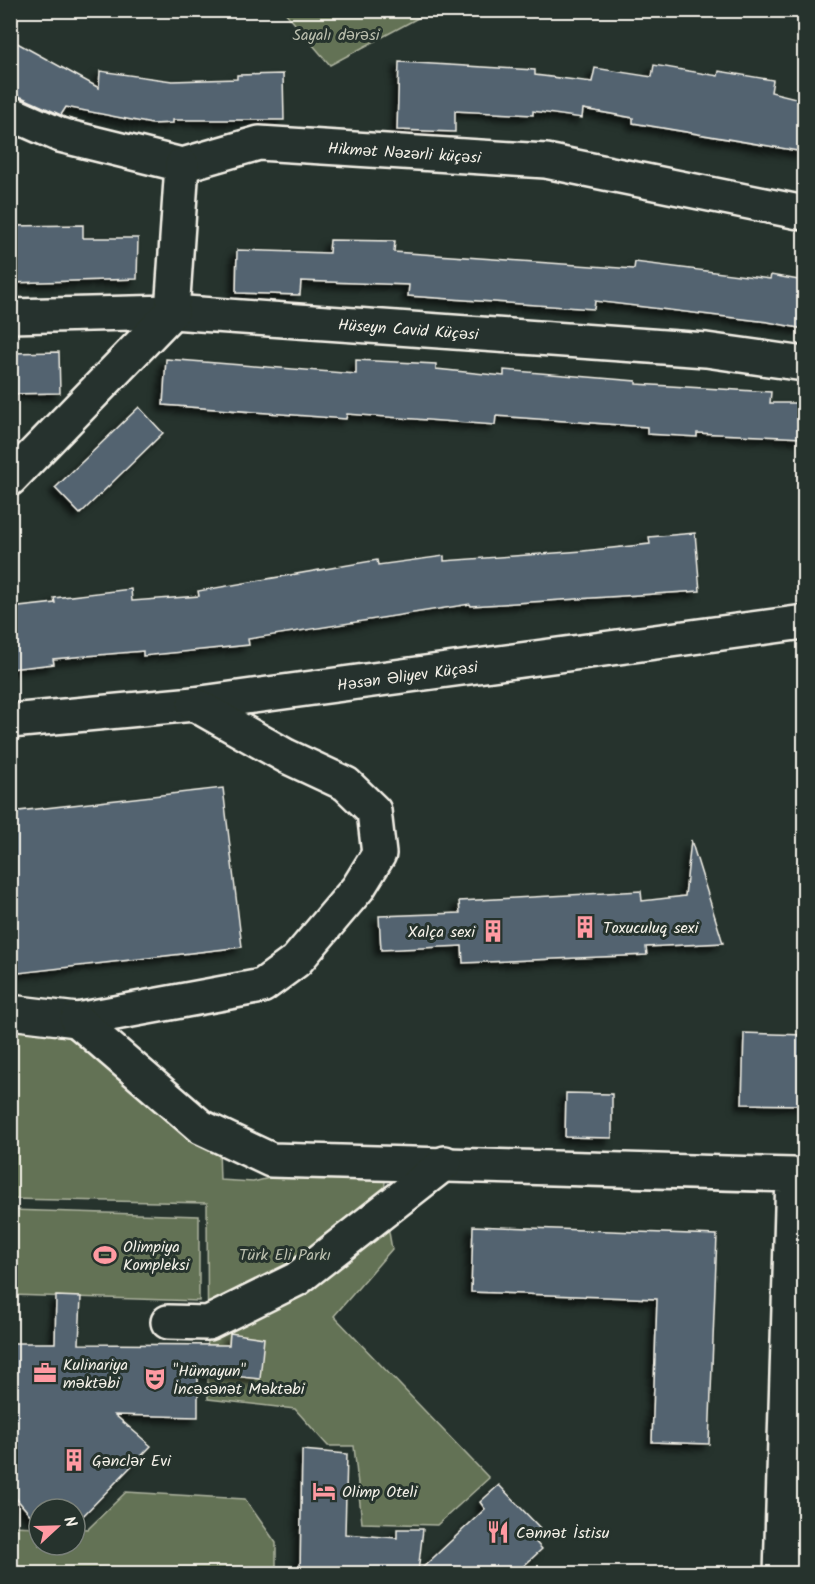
<svg xmlns="http://www.w3.org/2000/svg" width="815" height="1584" viewBox="0 0 815 1584" font-family="Kalam,sans-serif">
  <defs>
    <filter id="shadow"><feDropShadow dx="-5.5" dy="5.5" stdDeviation="3" flood-color="#0009"/></filter>
  </defs>
  <rect width="100%" height="100%" fill="#26332d"/>
  <filter id="ink" filterUnits="userSpaceOnUse"><feTurbulence type="fractalNoise" baseFrequency=".0167" numOctaves="2"/><feDisplacementMap in="SourceGraphic" scale="12" xChannelSelector="R" yChannelSelector="G"/><feConvolveMatrix kernelMatrix="1 2 1 2 8 2 1 2 1" color-interpolation-filters="sRGB"/></filter>
  <g filter="url(#ink)">
    <!-- green -->
    <g fill="#647254" stroke="#acb29e" stroke-width="1.5">
      <path d="M 284,11 L 431,11 L 330,65 Z"/>
      <path d="M 13,1013 L 106,1054 L 219,1149 L 220,1180 L 253,1182 L 310,1168 L 373,1170 L 385,1182 L 383,1198 L 392,1249 L 334,1316 L 489,1478 L 437,1525 L 362,1523 L 354,1446 L 328,1446 L 295,1409 L 208,1399 L 207,1203 L 11,1199 Z"/>
      <path d="M 11,1210 L 199,1216 L 199,1301 L 11,1295 Z"/>
      <path d="M 126,1492 L 245,1499 L 276,1543 L 276,1573 L 11,1573 L 11,1526 L 39,1527 L 39,1545 L 75,1545 L 75,1528 L 88,1529 Z"/>
    </g>
    <!-- building -->
    <g fill="#526470" stroke="#f4f1e8" stroke-width="1.5" filter="url(#shadow)">
      <path d="M 10,39 L 99,88 L 100,71 L 172,81 L 237,79 L 237,75 L 283,74 L 284,120 L 173,120 L 173,123 L 152,124 L 66,107 L 61,115 L 10,92 Z"/>
      <path d="M 399,62 L 535,70 L 535,75 L 592,82 L 595,68 L 652,77 L 654,65 L 718,76 L 719,71 L 773,80 L 771,92 L 804,100 L 804,152 L 633,123 L 633,118 L 583,109 L 582,118 L 533,111 L 533,115 L 455,111 L 455,132 L 397,130 Z"/>
      <path d="M 83,225 L 83,238 L 138,238 L 137,279 L 10,283 L 10,226 Z"/>
      <path d="M 330,240 L 395,241 L 394,252 L 634,269 L 635,262 L 770,279 L 771,275 L 804,281 L 804,329 L 768,322 L 595,301 L 594,309 L 408,296 L 409,285 L 301,281 L 300,295 L 236,293 L 237,250 L 329,253 Z"/>
      <path d="M 59,352 L 60,393 L 10,394 L 10,353 Z"/>
      <path d="M 166,359 L 356,374 L 356,360 L 436,364 L 436,369 L 504,376 L 504,370 L 636,381 L 636,384 L 771,392 L 770,403 L 804,403 L 804,438 L 697,433 L 697,437 L 647,434 L 647,427 L 496,416 L 495,425 L 347,414 L 346,419 L 163,405 Z"/>
      <path d="M 139,407 L 163,433 L 80,514 L 55,488 Z"/>
      <path d="M 695,533 L 700,591 L 471,606 L 470,604 L 248,639 L 249,645 L 143,656 L 143,651 L 53,659 L 54,664 L 10,669 L 10,608 L 55,603 L 54,598 L 131,589 L 132,601 L 199,596 L 198,591 L 377,560 L 378,565 L 444,556 L 444,561 L 583,551 L 650,544 L 649,537 Z"/>
      <path d="M 223,788 L 242,947 L 10,974 L 10,812 Z"/>
      <path d="M 691,840 L 723,943 L 646,947 L 647,955 L 463,963 L 462,946 L 381,950 L 379,916 L 460,913 L 459,901 L 641,891 L 642,901 L 685,896 Z"/>
      <path d="M 744,1033 L 804,1035 L 804,1105 L 742,1104 Z"/>
      <path d="M 566,1093 L 612,1094 L 612,1138 L 565,1137 Z"/>
      <path d="M 473,1226 L 717,1235 L 709,1444 L 652,1442 L 657,1299 L 471,1292 Z"/>
      <path d="M 56,1296 L 81,1297 L 79,1344 L 229,1345 L 230,1333 L 264,1338 L 260,1379 L 198,1372 L 198,1417 L 115,1415 L 151,1446 L 80,1519 L 75,1518 L 75,1509 L 39,1509 L 39,1517 L 32,1517 L 10,1491 L 10,1343 L 55,1343 Z"/>
      <path d="M 302,1450 L 347,1454 L 345,1534 L 397,1538 L 397,1529 L 423,1529 L 418,1572 L 485,1509 L 480,1502 L 499,1485 L 540,1528 L 531,1537 L 542,1549 L 515,1574 L 300,1574 Z"/>
    </g>
    <g fill="none" stroke-linecap="round" stroke-linejoin="round">
      <!-- minor casing -->
      <g stroke="#f4f1e8" stroke-width="38">
        <g id="minor">
          <path id="s1" d="M 10,113 L 60,135 L 182,165 L 259,143 L 546,161 L 804,213"/>
          <path id="s2" d="M 10,316 L 172,312 L 706,350 L 804,364"/>
          <path d="M 10,479 L 172,312 L 182,165"/>
          <path id="s3" d="M 10,721 L 194,704 L 804,622"/>
          <path d="M 10,1012 L 77,1020 L 262,986 L 296,961 L 358,888 L 379,854 L 374,811 L 346,784 L 286,756 L 194,704"/>
          <path d="M 77,1020 L 201,1127 L 271,1160 L 793,1175 L 781,1574"/>
          <path d="M 168,1322 L 208,1323 L 297,1279 L 445,1163"/>
        </g>
      </g>
      <!-- minor -->
      <use href="#minor" stroke="#26332d" stroke-width="33"/>
    </g>
  </g>
  <!-- icons -->
  <defs>
    <g id="building-bare" transform="scale(1.8)"><path d="M-4-6H4V6H1V3H-1V6H-4ZM-2.5-4.3h1.7v1.8h-1.7ZM.8-4.3h1.7v1.8H.8ZM-2.5-1h1.7V.8h-1.7ZM.8-1h1.7V.8H.8Z" fill="#ff9aa2" stroke="#26332d" stroke-width="2.5" paint-order="stroke"/></g>
    <g id="stadium-bare" transform="scale(1.8)"><path d="M0-5a6.5 5 0 1 0 0 10a6.5 5 0 1 0 0-10ZM-3.5-1.8h7v3.6h-7Z" fill="#ff9aa2" stroke="#26332d" stroke-width="2.5" paint-order="stroke"/></g>
    <g id="office-bare" transform="scale(1.8)"><path d="M-6-3h4V-5.5h4V-3h4V5H-6ZM-1-4.5V-3h2v-1.5ZM-6 0V1H6V0Z" fill="#ff9aa2" stroke="#26332d" stroke-width="2.5" paint-order="stroke"/></g>
    <g id="theatre-bare" transform="scale(1.8)"><path d="M-5-5.5Q0-4 5-5.5V0Q5 5 0 6Q-5 5-5 0ZM-3.3-2.5H-1v1.5H-3.3ZM1-2.5H3.3v1.5H1ZM-2.8 1Q0 5.5 2.8 1Z" fill="#ff9aa2" stroke="#26332d" stroke-width="2.5" paint-order="stroke"/></g>
    <g id="hotel-bare" transform="scale(1.8)"><path d="M-6-4.5h1.5V1H6V5H4.5V3h-9V5H-6ZM-4 0a1.8 1.8 0 1 1 3.6 0ZM.5 0V-2.5h3Q6-2.5 6 0Z" fill="#ff9aa2" stroke="#26332d" stroke-width="2.5" paint-order="stroke"/></g>
    <g id="restaurant-bare" transform="scale(1.8)"><path d="M-5-6h1v4h1v-4h1v4h1v-4h1v5L-1.5 .5V6h-2V.5L-5-1ZM5-6V6H3V1.5H1.5Q1.5-4 5-6Z" fill="#ff9aa2" stroke="#26332d" stroke-width="2.5" paint-order="stroke"/></g>
  </defs>
  <g fill-rule="evenodd">
    <use href="#building-bare" x="585" y="927"/>
    <use href="#building-bare" x="493" y="931"/>
    <use href="#stadium-bare" x="105" y="1255"/>
    <use href="#office-bare" x="45" y="1373"/>
    <use href="#theatre-bare" x="155" y="1379"/>
    <use href="#building-bare" x="74" y="1460"/>
    <use href="#hotel-bare" x="324" y="1491"/>
    <use href="#restaurant-bare" x="498" y="1532"/>
  </g>
  <g text-anchor="middle" stroke-width="6" stroke-linejoin="round" paint-order="stroke">
    <!-- park labels -->
    <g font-size="16" fill="#babead" stroke="#26332d">
      <text x="336" y="40">Sayalı dərəsi</text>
      <text x="285" y="1260">Türk Eli Parkı</text>
    </g>
    <!-- street labels -->
    <g font-size="16" fill="#f4f1e8" stroke="#26332d">
      <text dy="6" stroke="none"><textPath href="#s1" startOffset="406">Hikmət Nəzərli küçəsi</textPath></text>
      <text dy="6" stroke="none"><textPath href="#s2" startOffset="399">Hüseyn Cavid Küçəsi</textPath></text>
      <text dy="6" stroke="none"><textPath href="#s3" startOffset="400">Həsən Əliyev Küçəsi</textPath></text>
    </g>
    <!-- poi labels -->
    <g font-size="16" fill="#f4f1e8" stroke="#26332d" text-anchor="start">
      <text x="603" y="933">Toxuculuq sexi</text>
      <text x="475" y="937" text-anchor="end">Xalça sexi</text>
      <text x="123" y="1252">Olimpiya<tspan x="123" dy="18">Kompleksi</tspan></text>
      <text x="63" y="1370">Kulinariya<tspan x="63" dy="18">məktəbi</tspan></text>
      <text x="173" y="1376">"Hümayun"<tspan x="173" dy="18">İncəsənət Məktəbi</tspan></text>
      <text x="92" y="1466">Gənclər Evi</text>
      <text x="342" y="1497">Olimp Oteli</text>
      <text x="516" y="1538">Cənnət İstisu</text>
    </g>
  </g>
  <!-- margin -->
  <rect width="815" height="1584" fill="none" stroke="#26332d" stroke-width="36"/>
  <rect x="18" y="18" width="779" height="1548" fill="none" stroke="#f4f1e8" stroke-width="2" filter="url(#ink)"/>
  <!-- north arrow -->
  <g transform="translate(57 1527) rotate(68)"><circle r="28" fill="#26332d" stroke="#787f78" stroke-width="1.5"/>
  <path d="M0-4.5L10 22L0 15L-10 22Z" fill="#ff9aa2"/>
  <text y="-9" font-size="16" font-weight="bold" text-anchor="middle" fill="#f4f1e8">N</text>
  </g>
</svg>
